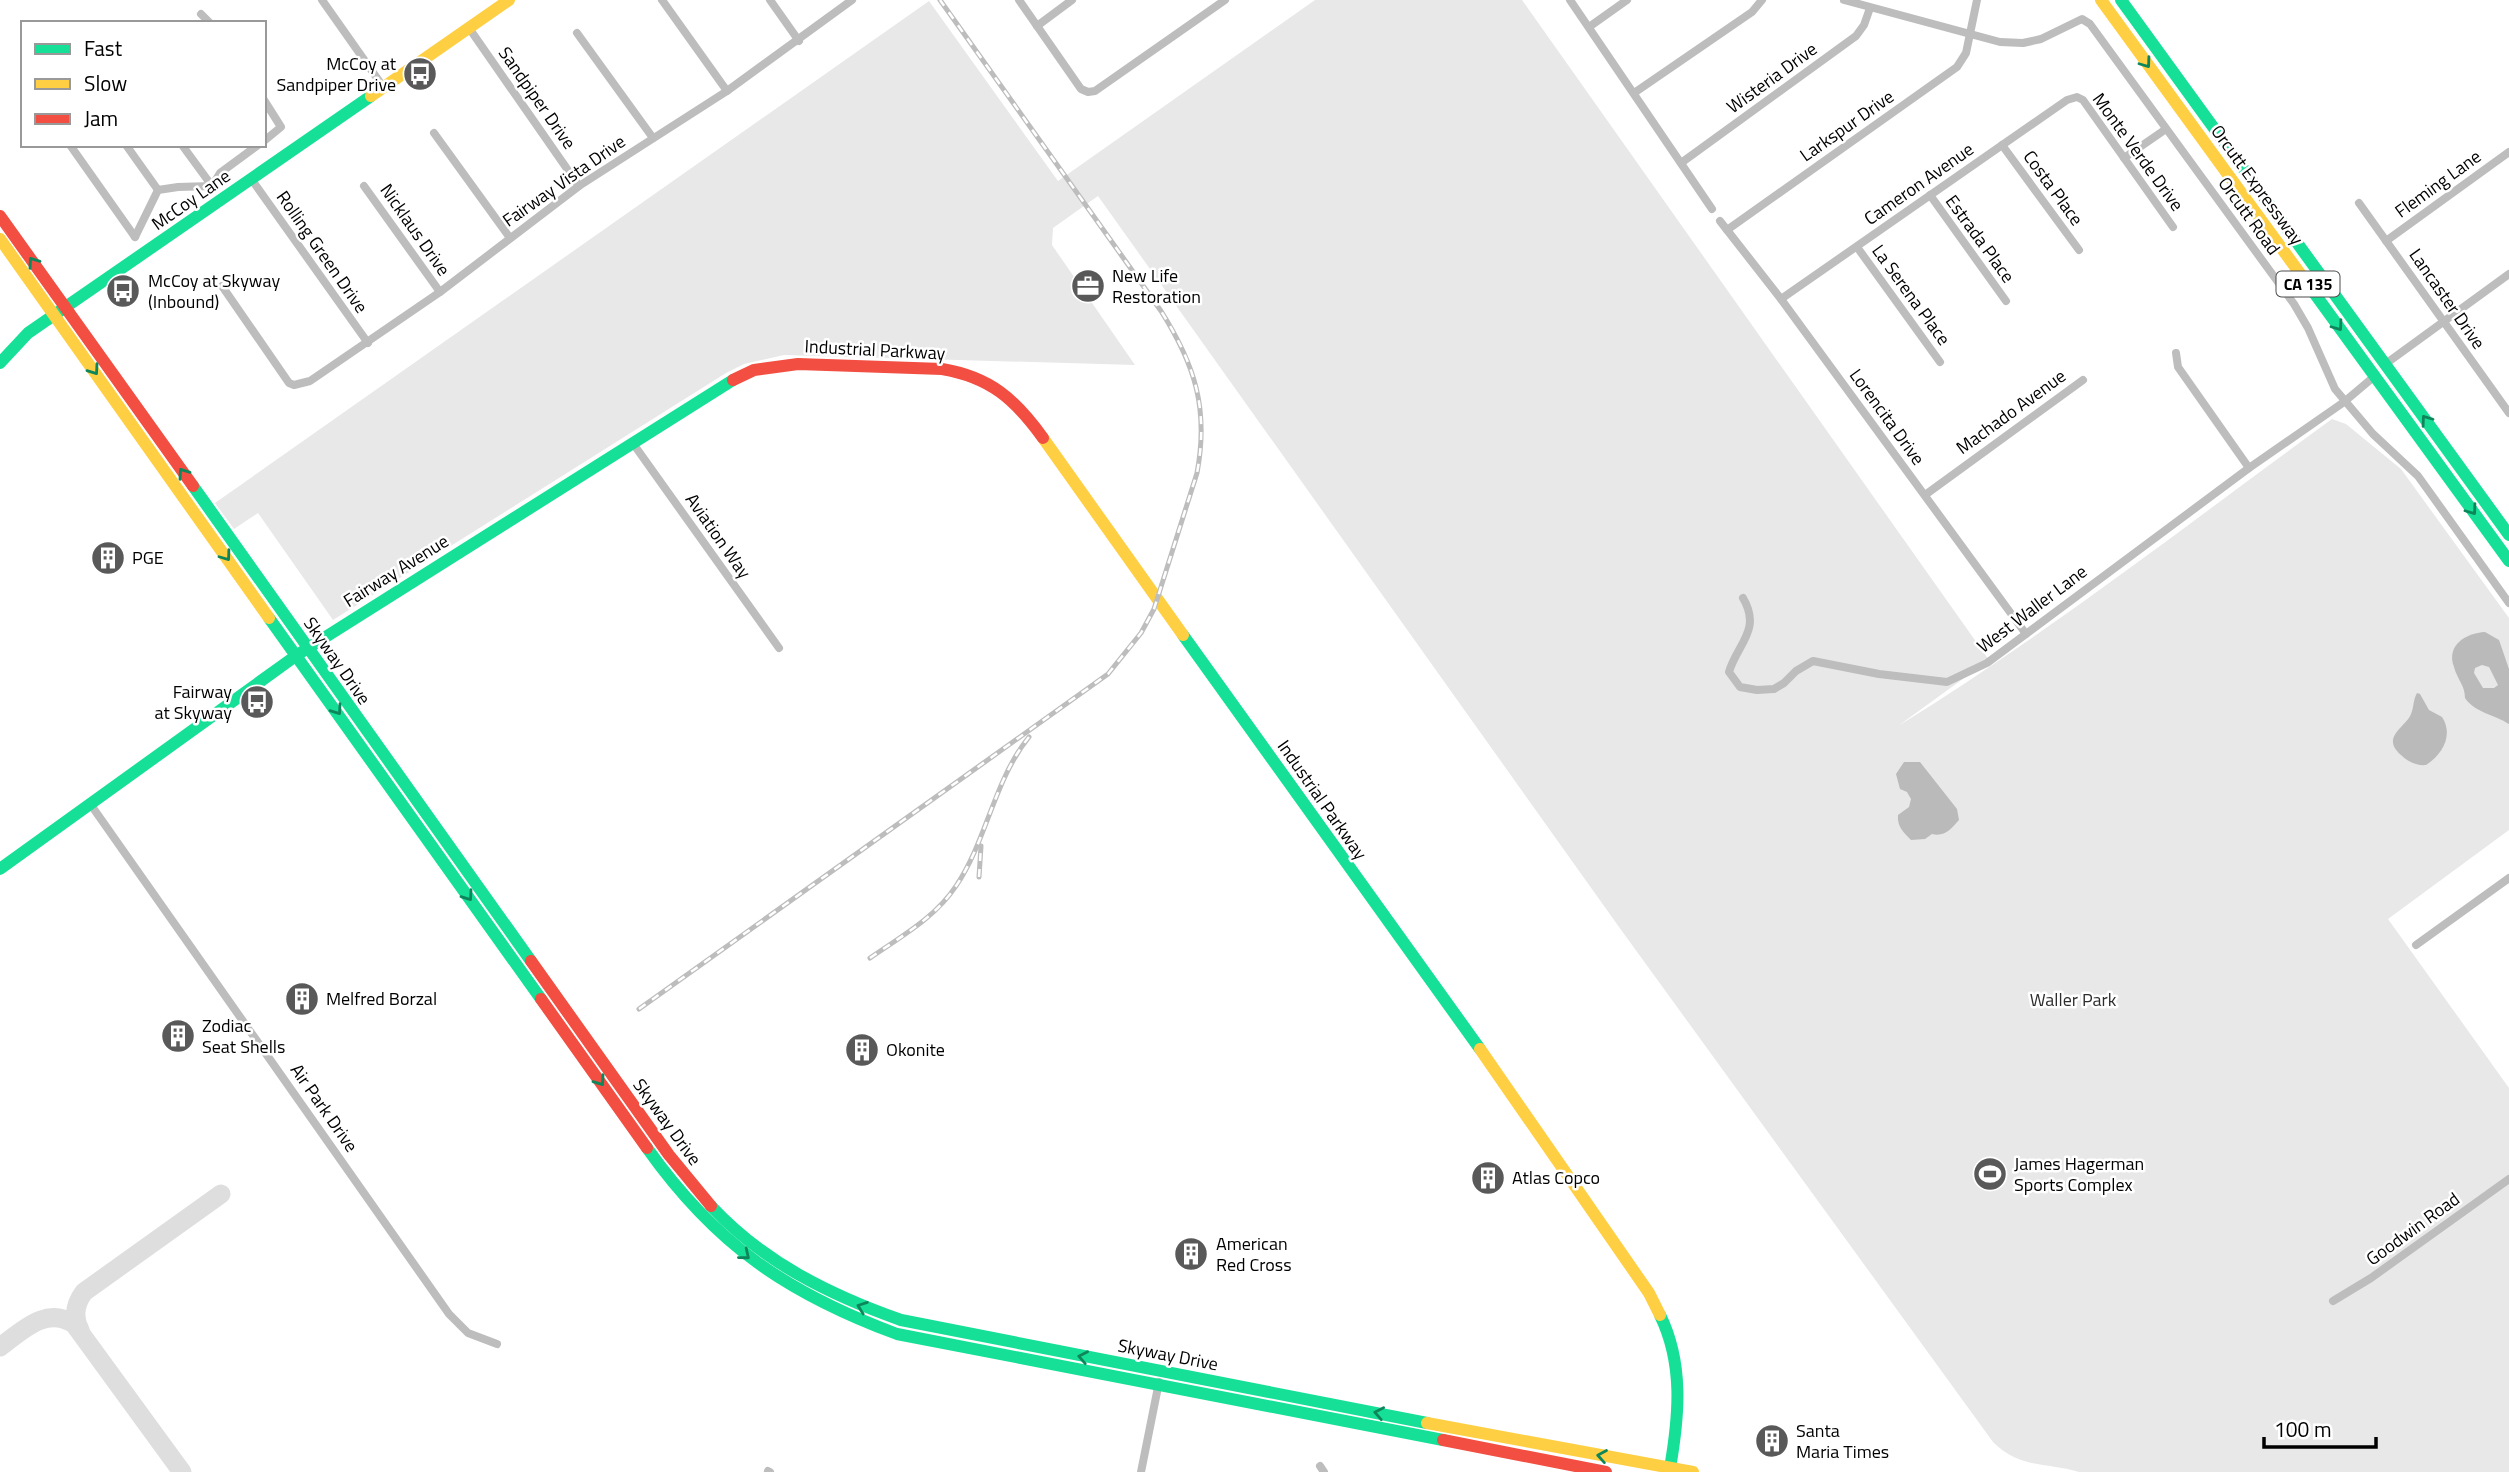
<svg xmlns="http://www.w3.org/2000/svg" width="2509" height="1472" viewBox="0 0 2509 1472" font-family="'Titillium Web',sans-serif">
  <rect width="100%" height="100%" fill="#fff"/>
  <!-- green -->
  <path fill="#e8e8e8" d="M 1315,0 L 1522,0 L 1989,660 L 1898,726 C 2049,633 2189,523 2332,419 L 2346,424 L 2401,469 L 2509,618 L 2509,830 L 2388,919 L 2509,1088 L 2509,1472 L 2079,1472 C 2045,1462 2020,1469 1993,1442 L 1619,927 L 1098,196 L 1053,228 L 1052,245 L 1135,365 L 784,355 L 744,364 L 726,373 L 333,620 L 258,513 L 234,529 L 215,503 L 929,1 L 1058,181 Z"/>
  <!-- water -->
  <g fill="#bababa" fill-rule="evenodd">
    <path d="M 2485,632 L 2499,640 L 2509,669 L 2509,724 C 2495,715 2474,712 2465,698 C 2465,685 2457,679 2454,667 C 2446,645 2466,633 2485,632 ZM 2482,665 L 2489,667 L 2498,685 L 2494,688 L 2483,688 L 2474,673 L 2475,668 Z"/>
    <path d="M 2417,693 L 2420,694 L 2429,710 L 2442,717 C 2454,735 2442,755 2426,765 C 2417,766 2408,762 2401,755 C 2380,737 2406,727 2411,714 C 2414,707 2413,700 2417,693 Z"/>
    <path d="M 1904,762 L 1920,762 L 1957,809 L 1959,820 C 1951,829 1945,837 1932,834 L 1925,839 L 1911,840 C 1903,832 1897,826 1898,815 L 1909,807 L 1911,799 L 1907,792 L 1900,789 L 1896,774 Z"/>
  </g>
  <g fill="none" stroke-linecap="round" stroke-linejoin="round">
    <!-- taxiway -->
    <g stroke="#dedede" stroke-width="19">
      <path d="M 80,1330 C 73,1317 75,1304 84,1292 L 221,1194"/>
      <path d="M 0,1347 C 23,1330 46,1306 74,1324 L 182,1472"/>
    </g>
    <!-- street -->
    <g stroke="#bdbdbd" stroke-width="8">
      <path d="M 322,0 L 384,88"/>
      <path d="M 662,0 L 727,91"/>
      <path d="M 770,0 L 799,41"/>
      <path d="M 1019,0 L 1081,89 L 1088,92 L 1095,91 L 1225,0"/>
      <path d="M 1570,0 L 1712,209"/>
      <path d="M 1844,0 L 2000,42 L 2023,43 L 2041,39 L 2082,19 L 2090,24 L 2294,304 L 2308,328 L 2335,389 L 2373,434 L 2418,476 L 2509,603"/>
      <path d="M 201,14 L 210,23"/>
      <path d="M 1037,26 L 1072,0"/>
      <path d="M 1589,27 L 1627,0"/>
      <path d="M 469,28 L 579,186"/>
      <path d="M 577,33 L 653,138"/>
      <path d="M 1634,93 L 1752,12 L 1762,0"/>
      <path d="M 264,100 L 281,127 L 264,141"/>
      <path d="M 434,133 L 510,238"/>
      <path d="M 70,145 L 135,237"/>
      <path d="M 126,145 L 158,190"/>
      <path d="M 182,145 L 212,186"/>
      <path d="M 2002,145 L 2079,250"/>
      <path d="M 2124,158 L 2166,129"/>
      <path d="M 1681,163 L 1856,36 L 1864,25 L 1870,8"/>
      <path d="M 252,180 L 368,343"/>
      <path d="M 212,186 L 220,173 L 258,145"/>
      <path d="M 364,186 L 440,292"/>
      <path d="M 1930,195 L 2006,301"/>
      <path d="M 2359,203 L 2509,413"/>
      <path d="M 1720,221 L 1781,299 L 2026,634"/>
      <path d="M 1727,230 L 1957,67 L 1966,53 L 1977,0"/>
      <path d="M 135,237 L 158,190 L 178,187 L 212,186"/>
      <path d="M 2386,241 L 2509,152"/>
      <path d="M 1857,247 L 1940,362"/>
      <path d="M 222,286 L 289,383 L 294,385 L 310,381 L 440,292 L 579,186 L 727,91 L 852,0"/>
      <path d="M 1781,299 L 2067,100 L 2077,97 L 2083,100 L 2173,227"/>
      <path d="M 2176,353 L 2178,367 L 2249,468"/>
      <path d="M 2384,365 L 2509,274"/>
      <path d="M 632,442 L 779,648"/>
      <path d="M 1925,495 L 2083,380"/>
      <path d="M 1743,598 C 1762,630 1737,644 1729,672 L 1740,687 L 1757,690 L 1774,689 L 1784,683 L 1796,671 L 1813,661 L 1879,674 L 1947,682 L 1987,663 L 2249,468 L 2344,402 L 2376,375"/>
      <path d="M 91,805 L 449,1314 L 468,1333 L 497,1344"/>
      <path d="M 2416,945 L 2509,878"/>
      <path d="M 2333,1301 L 2371,1278 L 2509,1179"/>
      <path d="M 1320,1466 L 1324,1472"/>
      <path d="M 768,1471 L 770,1472"/>
      <path d="M 1141,1472 L 1159,1382"/>
    </g>
    <!-- fast -->
    <g stroke="#16e098" stroke-width="12">
      <path d="M 2121,0 L 2509,535"/>
      <path d="M 2312,290 L 2509,561"/>
      <path d="M 0,363 L 28,333 L 371,96"/>
      <path d="M 193,486 L 531,961"/>
      <path d="M 269,618 L 541,999"/>
      <path d="M 1183,635 L 1480,1049"/>
      <path d="M 0,869 L 297,655 L 733,380"/>
      <path d="M 647,1148 C 716,1245 787,1293 897,1334 L 1443,1440"/>
      <path d="M 711,1206 C 763,1262 830,1295 901,1320 L 1427,1423"/>
      <path d="M 1660,1315 C 1684,1364 1679,1416 1670,1468"/>
    </g>
    <!-- slow -->
    <g stroke="#ffcf43" stroke-width="12">
      <path d="M 2101,0 L 2312,290"/>
      <path d="M 371,96 L 509,0"/>
      <path d="M 0,239 L 269,618"/>
      <path d="M 1043,438 L 1183,635"/>
      <path d="M 1480,1049 L 1649,1293 L 1660,1315"/>
      <path d="M 1427,1423 L 1693,1472"/>
    </g>
    <!-- jam -->
    <g stroke="#f24e42" stroke-width="12">
      <path d="M 0,216 L 193,486"/>
      <path d="M 733,380 L 754,370 L 798,364 L 942,369 C 990,377 1015,399 1043,438"/>
      <path d="M 531,961 L 669,1155 L 711,1206"/>
      <path d="M 541,999 L 647,1148"/>
      <path d="M 1443,1440 L 1606,1472"/>
    </g>
    <!-- rail casing -->
    <g stroke="#bdbdbd" stroke-width="5">
      <g id="rail">
        <path d="M 979,877 L 981,846"/>
        <path d="M 870,958 C 900,937 935,918 956,886 C 987,840 994,780 1029,737"/>
        <path d="M 639,1009 L 1108,674 L 1141,633 L 1154,609 L 1197,473 C 1209,409 1195,365 1161,311 L 940,0"/>
      </g>
    </g>
    <!-- rail -->
    <use href="#rail" stroke="#fff" stroke-width="2.5" stroke-dasharray="8" stroke-linecap="butt"/>
  </g>
  <!-- one-way arrows -->
  <defs><path id="oneway-chevron" d="M-2-3.5L2.5 0L-2 3.5" fill="none" stroke-width="1.6" stroke-linecap="round" stroke-linejoin="round" transform="scale(1.75)"/></defs>
  <g stroke="#0d865b">
    <use href="#oneway-chevron" transform="translate(2146 63) rotate(54)"/>
    <use href="#oneway-chevron" transform="translate(33 262) rotate(-125)"/>
    <use href="#oneway-chevron" transform="translate(2338 326) rotate(54)"/>
    <use href="#oneway-chevron" transform="translate(94 370) rotate(55)"/>
    <use href="#oneway-chevron" transform="translate(2426 420) rotate(-126)"/>
    <use href="#oneway-chevron" transform="translate(183 473) rotate(-125)"/>
    <use href="#oneway-chevron" transform="translate(2472 510) rotate(54)"/>
    <use href="#oneway-chevron" transform="translate(226 556) rotate(54)"/>
    <use href="#oneway-chevron" transform="translate(337 710) rotate(55)"/>
    <use href="#oneway-chevron" transform="translate(468 896) rotate(55)"/>
    <use href="#oneway-chevron" transform="translate(600 1081) rotate(55)"/>
    <use href="#oneway-chevron" transform="translate(745 1255) rotate(39)"/>
    <use href="#oneway-chevron" transform="translate(862 1307) rotate(-160)"/>
    <use href="#oneway-chevron" transform="translate(1083 1357) rotate(-169)"/>
    <use href="#oneway-chevron" transform="translate(1379 1413) rotate(-169)"/>
    <use href="#oneway-chevron" transform="translate(1602 1456) rotate(-170)"/>
  </g>
  <!-- icons -->
  <defs>
    <g id="bus-disc" transform="scale(1.75)"><circle r="9.5" fill="#595959" stroke="#fff"/><path d="M-5-6H5V4H4V6H2V4H-2V6H-4V4H-5ZM-3.5-4V0h7V-4ZM-3.5 1.2v1.5H-2V1.2ZM2 1.2v1.5H3.5V1.2Z" fill="#fff"/></g>
    <g id="office-disc" transform="scale(1.75)"><circle r="9.5" fill="#595959" stroke="#fff"/><path d="M-6-3h4V-5.5h4V-3h4V5H-6ZM-1-4.5V-3h2v-1.5ZM-6 0V1H6V0Z" fill="#fff"/></g>
    <g id="building-disc" transform="scale(1.75)"><circle r="9.5" fill="#595959" stroke="#fff"/><path d="M-4-6H4V6H1V3H-1V6H-4ZM-2.5-4.3h1.7v1.8h-1.7ZM.8-4.3h1.7v1.8H.8ZM-2.5-1h1.7V.8h-1.7ZM.8-1h1.7V.8H.8Z" fill="#fff"/></g>
    <g id="stadium-disc" transform="scale(1.75)"><circle r="9.5" fill="#595959" stroke="#fff"/><path d="M0-5a6.5 5 0 1 0 0 10a6.5 5 0 1 0 0-10ZM-3.5-1.8h7v3.6h-7Z" fill="#fff"/></g>
  </defs>
  <g fill-rule="evenodd">
    <use href="#bus-disc" x="420" y="74"/>
    <use href="#office-disc" x="1088" y="286"/>
    <use href="#bus-disc" x="123" y="291"/>
    <use href="#building-disc" x="108" y="558"/>
    <use href="#bus-disc" x="257" y="702"/>
    <use href="#building-disc" x="302" y="999"/>
    <use href="#building-disc" x="178" y="1036"/>
    <use href="#building-disc" x="862" y="1050"/>
    <use href="#stadium-disc" x="1990" y="1174"/>
    <use href="#building-disc" x="1488" y="1178"/>
    <use href="#building-disc" x="1191" y="1254"/>
    <use href="#building-disc" x="1772" y="1441"/>
  </g>
  <g text-anchor="middle" stroke-width="5" stroke-linejoin="round" paint-order="stroke">
    <!-- shield labels -->
    <rect fill="#fff" stroke="#4c4c4c" stroke-width="2" x="2276.5" y="271.5" width="63" height="25" rx="5"/>
    <g font-size="16" font-weight="bold" fill="#000">
      <text x="2308" y="290">CA 135</text>
    </g>
    <!-- poi labels -->
    <g font-size="18" fill="#000" stroke="#fff" text-anchor="start">
      <text x="396" y="70" text-anchor="end">McCoy at<tspan x="396" dy="21">Sandpiper Drive</tspan></text>
      <text x="1112" y="282">New Life<tspan x="1112" dy="21">Restoration</tspan></text>
      <text x="148" y="287">McCoy at Skyway<tspan x="148" dy="21">(Inbound)</tspan></text>
      <text x="132" y="564">PGE</text>
      <text x="232" y="698" text-anchor="end">Fairway<tspan x="232" dy="21">at Skyway</tspan></text>
      <text x="326" y="1005">Melfred Borzal</text>
      <text x="202" y="1032">Zodiac<tspan x="202" dy="21">Seat Shells</tspan></text>
      <text x="886" y="1056">Okonite</text>
      <text x="2014" y="1170">James Hagerman<tspan x="2014" dy="21">Sports Complex</tspan></text>
      <text x="1512" y="1184">Atlas Copco</text>
      <text x="1216" y="1250">American<tspan x="1216" dy="21">Red Cross</tspan></text>
      <text x="1796" y="1437">Santa<tspan x="1796" dy="21">Maria Times</tspan></text>
    </g>
    <!-- street labels -->
    <g font-size="18" fill="#000" stroke="#fff">
      <text transform="translate(1772 78) rotate(-36)" y="6">Wisteria Drive</text>
      <text transform="translate(537 98) rotate(55)" y="6">Sandpiper Drive</text>
      <text transform="translate(1847 126) rotate(-35)" y="6">Larkspur Drive</text>
      <text transform="translate(2138 152) rotate(54)" y="6">Monte Verde Drive</text>
      <text transform="translate(564 181) rotate(-35)" y="6">Fairway Vista Drive</text>
      <text transform="translate(1919 184) rotate(-35)" y="6">Cameron Avenue</text>
      <text transform="translate(2438 184) rotate(-36)" y="6">Fleming Lane</text>
      <text transform="translate(2257 185) rotate(54)" y="6">Orcutt Expressway</text>
      <text transform="translate(2053 188) rotate(54)" y="6">Costa Place</text>
      <text transform="translate(191 200) rotate(-35)" y="6">McCoy Lane</text>
      <text transform="translate(2249 216) rotate(54)" y="6">Orcutt Road</text>
      <text transform="translate(415 230) rotate(55)" y="6">Nicklaus Drive</text>
      <text transform="translate(1980 239) rotate(54)" y="6">Estrada Place</text>
      <text transform="translate(322 252) rotate(55)" y="6">Rolling Green Drive</text>
      <text transform="translate(1911 295) rotate(54)" y="6">La Serena Place</text>
      <text transform="translate(2447 299) rotate(55)" y="6">Lancaster Drive</text>
      <text transform="translate(875 350) rotate(3)" y="6">Industrial Parkway</text>
      <text transform="translate(2011 412) rotate(-36)" y="6">Machado Avenue</text>
      <text transform="translate(1887 417) rotate(54)" y="6">Lorencita Drive</text>
      <text transform="translate(718 536) rotate(55)" y="6">Aviation Way</text>
      <text transform="translate(396 571) rotate(-32)" y="6">Fairway Avenue</text>
      <text transform="translate(2032 609) rotate(-37)" y="6">West Waller Lane</text>
      <text transform="translate(337 661) rotate(55)" y="6">Skyway Drive</text>
      <text transform="translate(1322 800) rotate(55)" y="6">Industrial Parkway</text>
      <text transform="translate(324 1108) rotate(55)" y="6">Air Park Drive</text>
      <text transform="translate(667 1122) rotate(54)" y="6">Skyway Drive</text>
      <text transform="translate(2413 1229) rotate(-36)" y="6">Goodwin Road</text>
      <text transform="translate(1168 1355) rotate(11)" y="6">Skyway Drive</text>
    </g>
    <!-- park labels -->
    <g font-size="18" fill="#2d2d2d" stroke="#fff">
      <text x="2073" y="1006">Waller Park</text>
    </g>
  </g>
  <!-- legend -->
  <rect x="21" y="21" width="245" height="126" fill="#ffffff" stroke="#999999" stroke-width="2"/>
  <rect x="35" y="44" width="35" height="10" fill="#16e098" stroke="#999999" stroke-width="2"/>
  <text x="84" y="56" font-size="21" fill="#000000">Fast</text>
  <rect x="35" y="79" width="35" height="10" fill="#ffcf43" stroke="#999999" stroke-width="2"/>
  <text x="84" y="91" font-size="21" fill="#000000">Slow</text>
  <rect x="35" y="114" width="35" height="10" fill="#f24e42" stroke="#999999" stroke-width="2"/>
  <text x="84" y="126" font-size="21" fill="#000000">Jam</text>
  <!-- scale -->
  <path d="M2264 1437v10h112v-10" fill="none" stroke="#000000" stroke-width="3.5"/>
  <text x="2274" y="1437" font-size="21" fill="#000000" stroke="#ffffff" stroke-width="5" paint-order="stroke">100 m</text>
</svg>
